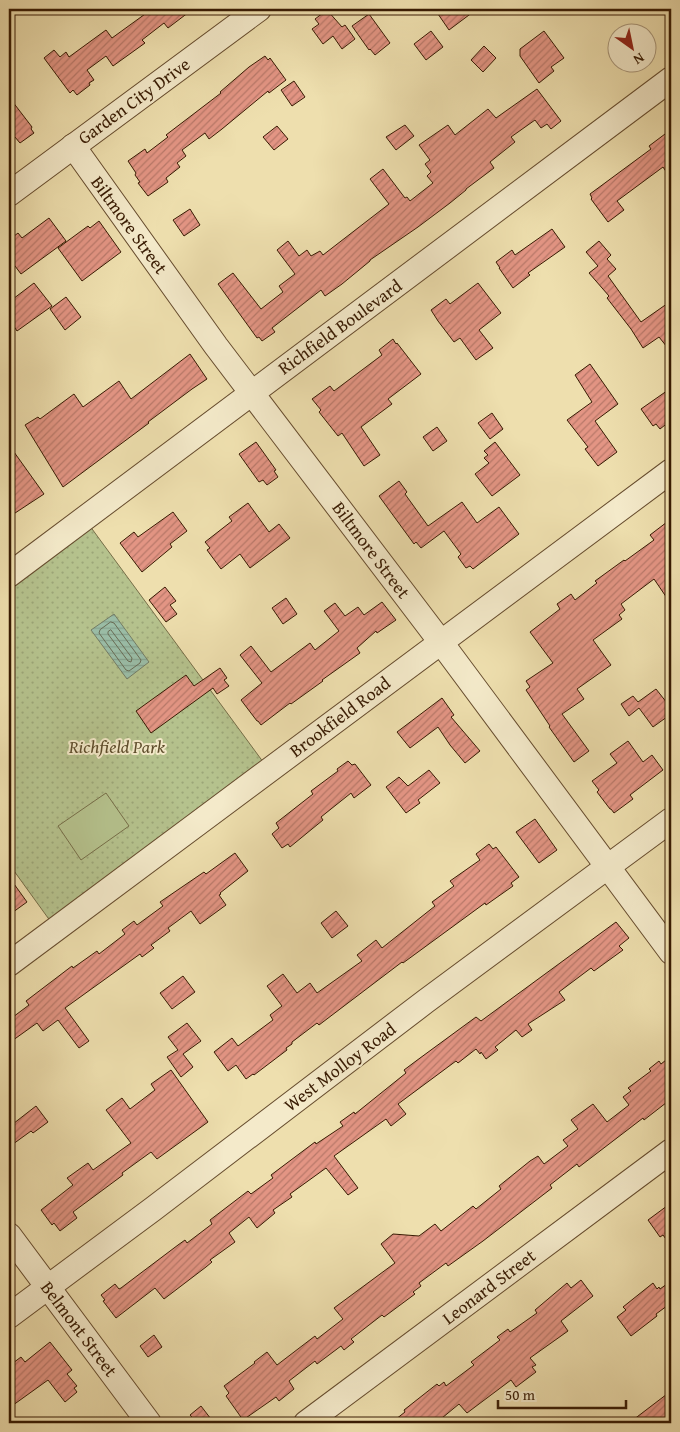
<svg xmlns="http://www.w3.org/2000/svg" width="680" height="1432" viewBox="0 0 680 1432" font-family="'Gentium Book Plus',serif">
  <defs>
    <pattern id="grass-dots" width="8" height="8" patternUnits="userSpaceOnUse" patternTransform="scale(1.25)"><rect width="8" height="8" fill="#b5c28d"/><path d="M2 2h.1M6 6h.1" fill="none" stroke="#9ca678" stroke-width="1.8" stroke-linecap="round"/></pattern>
    <pattern id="water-rules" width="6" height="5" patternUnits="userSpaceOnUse" patternTransform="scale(1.25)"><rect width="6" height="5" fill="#9abda7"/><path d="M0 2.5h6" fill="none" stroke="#85a28e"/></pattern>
    <pattern id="building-hatch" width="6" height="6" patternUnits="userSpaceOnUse" patternTransform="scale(1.25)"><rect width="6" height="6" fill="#e39584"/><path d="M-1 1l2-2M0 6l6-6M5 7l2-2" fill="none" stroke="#b9796a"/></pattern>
  </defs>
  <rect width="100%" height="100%" fill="#eedfae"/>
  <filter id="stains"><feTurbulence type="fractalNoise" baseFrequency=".004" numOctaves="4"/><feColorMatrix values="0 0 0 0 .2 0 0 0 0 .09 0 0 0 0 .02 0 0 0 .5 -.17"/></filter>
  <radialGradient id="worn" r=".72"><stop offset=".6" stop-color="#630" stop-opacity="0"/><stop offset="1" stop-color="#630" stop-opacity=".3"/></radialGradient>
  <!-- grass -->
  <path fill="url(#grass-dots)" stroke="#766e48" d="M 84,518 L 269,770 L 56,929 L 9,864 L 9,575 Z"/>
  <!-- pitch -->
  <path fill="#b5c28d" stroke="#766e48" d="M 106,793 L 129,826 L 81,860 L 58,826 Z"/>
  <!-- water -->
  <path fill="url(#water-rules)" stroke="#737c65" d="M 114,614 L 149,662 L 127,679 L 91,630 Z"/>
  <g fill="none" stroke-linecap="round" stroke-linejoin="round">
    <!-- shore -->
    <g stroke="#696c55" stroke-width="1">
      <path d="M 111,622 L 114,623 L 141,660 L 140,663 L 129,671 L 126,670 L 99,633 L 100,630 Z"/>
      <path d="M 111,630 L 132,658 L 131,662 L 128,661 L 108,634 L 108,632 Z"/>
    </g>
  </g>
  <!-- building -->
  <g fill="url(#building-hatch)" stroke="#381b03">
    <path d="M 152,9 L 193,9 L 168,28 L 164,23 L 142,40 L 145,43 L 113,66 L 106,56 L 87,70 L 94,80 L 89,83 L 90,85 L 77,95 L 73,90 L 70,93 L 44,58 L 54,50 L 60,57 L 66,52 L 69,57 L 106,30 L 112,38 Z"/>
    <path d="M 445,9 L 477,9 L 449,30 L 438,14 Z"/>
    <path d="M 327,10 L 342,27 L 345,25 L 355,39 L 342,49 L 333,36 L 323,44 L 312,29 L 319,24 L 315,19 Z"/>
    <path d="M 369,14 L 390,43 L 375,55 L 370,49 L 369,50 L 352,26 Z"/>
    <path d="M 431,31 L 443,47 L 426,60 L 414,44 Z"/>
    <path d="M 544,31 L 564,58 L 551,67 L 554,71 L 539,83 L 520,56 L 520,49 Z"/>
    <path d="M 484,46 L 496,58 L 483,72 L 471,60 Z"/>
    <path d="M 265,56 L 268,60 L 270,58 L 286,80 L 269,93 L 268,91 L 222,129 L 209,139 L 205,133 L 182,150 L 186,156 L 177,163 L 180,167 L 166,178 L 168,182 L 148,196 L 138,183 L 140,182 L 135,175 L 136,173 L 128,161 L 145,149 L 147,153 L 168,137 L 166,135 L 221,93 L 220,92 L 249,67 Z"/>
    <path d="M 294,81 L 305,97 L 292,106 L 281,90 Z"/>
    <path d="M 537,89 L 561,121 L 551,129 L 547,124 L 541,128 L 535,120 L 511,137 L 515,142 L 490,162 L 494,168 L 466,189 L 466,190 L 450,203 L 418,227 L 370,260 L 370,261 L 342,284 L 325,296 L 321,290 L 272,328 L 275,332 L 262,341 L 259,337 L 257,338 L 218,284 L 233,273 L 261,309 L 283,292 L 279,286 L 295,274 L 277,250 L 288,241 L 299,256 L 307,250 L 311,256 L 320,251 L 323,255 L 389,204 L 370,179 L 383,169 L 405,198 L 407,197 L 410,201 L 433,183 L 427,176 L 431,172 L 425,164 L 430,160 L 419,145 L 448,125 L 455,135 L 488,109 L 496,118 Z"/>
    <path d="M 9,97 L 32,127 L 31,129 L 34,133 L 20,143 L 9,130 Z"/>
    <path d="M 405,125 L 414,136 L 396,150 L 386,137 Z"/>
    <path d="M 277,126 L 288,139 L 274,150 L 263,137 Z"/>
    <path d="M 665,134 L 671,143 L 671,179 L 663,167 L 617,201 L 624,210 L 608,222 L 591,199 L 592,198 L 590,194 L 651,149 L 649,146 Z"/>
    <path d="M 190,209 L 200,225 L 184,236 L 173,220 Z"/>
    <path d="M 49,218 L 66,241 L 21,274 L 9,258 L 9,240 L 18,233 L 22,238 Z"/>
    <path d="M 99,221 L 121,252 L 82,281 L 58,248 L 88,226 L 90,228 Z"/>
    <path d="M 552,229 L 565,247 L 528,273 L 530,275 L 513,288 L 499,268 L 500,268 L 496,262 L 512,250 L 515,255 Z"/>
    <path d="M 599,241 L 611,255 L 607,259 L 616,269 L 608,276 L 641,322 L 671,301 L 671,352 L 659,337 L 643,348 L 631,329 L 607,298 L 609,296 L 589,273 L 598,266 L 586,252 Z"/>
    <path d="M 34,283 L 52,306 L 17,331 L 9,319 L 9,302 Z"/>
    <path d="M 478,283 L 501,313 L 479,330 L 493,348 L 476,360 L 460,338 L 454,342 L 438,321 L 431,310 L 446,299 L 450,304 Z"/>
    <path d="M 66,297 L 81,317 L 65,330 L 50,309 Z"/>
    <path d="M 393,339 L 396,344 L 397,343 L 421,374 L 388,399 L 392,404 L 361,427 L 380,455 L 364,466 L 342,433 L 338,436 L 319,412 L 321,410 L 312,399 L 330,386 L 334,391 L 382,355 L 379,350 Z"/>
    <path d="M 190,354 L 207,379 L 192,389 L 148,422 L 149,423 L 63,487 L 25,425 L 38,417 L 40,419 L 74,394 L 83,407 L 119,381 L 131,399 Z"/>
    <path d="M 590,364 L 618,404 L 595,421 L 617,452 L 598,466 L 585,449 L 588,447 L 567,420 L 592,402 L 575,375 Z"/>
    <path d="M 671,388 L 671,411 L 666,415 L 670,421 L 660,429 L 656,424 L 653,426 L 641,409 Z"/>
    <path d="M 492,413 L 503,429 L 490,439 L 478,423 Z"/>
    <path d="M 437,427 L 447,441 L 433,451 L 423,437 Z"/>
    <path d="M 256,442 L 276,470 L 274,471 L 278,477 L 267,485 L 263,480 L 259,482 L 239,454 Z"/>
    <path d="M 495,442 L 520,475 L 492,496 L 475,474 L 489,463 L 484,458 L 488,455 L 484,451 Z"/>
    <path d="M 9,445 L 44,494 L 9,517 Z"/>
    <path d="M 399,481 L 407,492 L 405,494 L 428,526 L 462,502 L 477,523 L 499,507 L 519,534 L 473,569 L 470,566 L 466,568 L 458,557 L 461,554 L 444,531 L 421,548 L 416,542 L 414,544 L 379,496 Z"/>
    <path d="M 248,503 L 269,532 L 279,524 L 290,538 L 250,568 L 240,554 L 221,569 L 207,550 L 210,548 L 205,542 L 232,521 L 229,517 Z"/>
    <path d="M 173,512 L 187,531 L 170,544 L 172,547 L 142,572 L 120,543 L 134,532 L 138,537 Z"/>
    <path d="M 671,519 L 671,604 L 654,579 L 621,604 L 625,610 L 619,615 L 622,619 L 593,640 L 611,665 L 577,689 L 584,699 L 562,714 L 589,751 L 574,762 L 549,727 L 550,726 L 526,690 L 530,687 L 526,681 L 553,663 L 530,632 L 560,609 L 557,604 L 571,594 L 575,600 L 597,583 L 595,581 L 624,560 L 625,561 L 654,540 L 650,535 Z"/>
    <path d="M 165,587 L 176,601 L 170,605 L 177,614 L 166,622 L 149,600 Z"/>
    <path d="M 286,598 L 297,614 L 283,624 L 272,608 Z"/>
    <path d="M 382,602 L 396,620 L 377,633 L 376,631 L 357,648 L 360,653 L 322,680 L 323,681 L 291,704 L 290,703 L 261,725 L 258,721 L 257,721 L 241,700 L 262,683 L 240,655 L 251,646 L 271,672 L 310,643 L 315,650 L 339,631 L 324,611 L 335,603 L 345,616 L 358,607 L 364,615 Z"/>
    <path d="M 220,668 L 227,678 L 224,680 L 229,686 L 217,694 L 213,688 L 151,733 L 136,711 L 186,675 L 194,686 Z"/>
    <path d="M 656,689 L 671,708 L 671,714 L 653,727 L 639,708 L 629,716 L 621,704 L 633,696 L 638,702 Z"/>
    <path d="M 442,698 L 454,715 L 451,717 L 480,751 L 465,763 L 450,745 L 438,727 L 410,748 L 397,732 Z"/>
    <path d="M 628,741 L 643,762 L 652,755 L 663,770 L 630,795 L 633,799 L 614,813 L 611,809 L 610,809 L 597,792 L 599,790 L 592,781 L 617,763 L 610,754 Z"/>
    <path d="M 348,761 L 352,765 L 355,764 L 371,785 L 354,798 L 351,793 L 321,817 L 323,820 L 290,847 L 288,844 L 282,848 L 272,834 L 279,828 L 276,823 L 313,794 L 311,791 L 338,771 L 337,769 Z"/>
    <path d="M 429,770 L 440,783 L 418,800 L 420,803 L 406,813 L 386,787 L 399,777 L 408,786 Z"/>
    <path d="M 535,819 L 557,850 L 539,863 L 516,832 Z"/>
    <path d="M 489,844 L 493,849 L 496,847 L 519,877 L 511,883 L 513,886 L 486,905 L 485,903 L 403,963 L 402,962 L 319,1025 L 317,1023 L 292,1042 L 292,1044 L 286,1048 L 287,1050 L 254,1075 L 253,1074 L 246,1079 L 236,1065 L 228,1071 L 214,1052 L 232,1038 L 238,1046 L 273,1020 L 270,1015 L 282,1006 L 267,986 L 283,974 L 297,993 L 310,983 L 317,993 L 362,961 L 357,955 L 376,940 L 382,948 L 435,906 L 432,902 L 454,886 L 450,881 L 480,860 L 476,854 Z"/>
    <path d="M 235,853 L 248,871 L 220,893 L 221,894 L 219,895 L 226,905 L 200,924 L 191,911 L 168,928 L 170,931 L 151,945 L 154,948 L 142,957 L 140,954 L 65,1008 L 89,1041 L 79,1048 L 58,1020 L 43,1031 L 37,1023 L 9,1043 L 9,1020 L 29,1005 L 26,1001 L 72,966 L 73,968 L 97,951 L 99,954 L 125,934 L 122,930 L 134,921 L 137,925 L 163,906 L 160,902 L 204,872 L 206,874 Z"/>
    <path d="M 9,877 L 27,902 L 9,915 Z"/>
    <path d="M 336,911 L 348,926 L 332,938 L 321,923 Z"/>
    <path d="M 616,922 L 629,938 L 619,946 L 623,950 L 594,971 L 591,968 L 559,992 L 565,1000 L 528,1024 L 532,1030 L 522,1037 L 516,1030 L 495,1047 L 498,1050 L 486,1059 L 481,1052 L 480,1054 L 476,1049 L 458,1063 L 456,1061 L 398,1104 L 406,1114 L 391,1126 L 386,1119 L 334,1156 L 358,1188 L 348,1195 L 326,1168 L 290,1194 L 292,1197 L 273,1210 L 275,1213 L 257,1228 L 249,1217 L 229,1233 L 235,1242 L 210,1260 L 212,1262 L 206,1267 L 164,1299 L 155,1288 L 116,1318 L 103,1301 L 105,1300 L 101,1295 L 115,1284 L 119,1289 L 121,1288 L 178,1245 L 185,1240 L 187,1243 L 212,1224 L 210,1220 L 248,1191 L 251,1194 L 273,1178 L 271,1175 L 315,1142 L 316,1144 L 343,1126 L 340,1122 L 354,1112 L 355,1114 L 406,1073 L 404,1070 L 416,1061 L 476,1017 L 481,1021 Z"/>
    <path d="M 183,976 L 195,992 L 172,1009 L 160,993 Z"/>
    <path d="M 187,1023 L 201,1041 L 183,1054 L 193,1067 L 181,1077 L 167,1057 L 178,1050 L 168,1037 Z"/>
    <path d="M 671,1056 L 671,1099 L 644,1120 L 643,1118 L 630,1128 L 579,1167 L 577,1164 L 550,1185 L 552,1188 L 483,1241 L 448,1266 L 446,1263 L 419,1283 L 421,1286 L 413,1292 L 415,1294 L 384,1317 L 382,1315 L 351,1339 L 354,1342 L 344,1350 L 341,1346 L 317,1364 L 315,1361 L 289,1381 L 294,1389 L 279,1401 L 276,1397 L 243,1420 L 226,1396 L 229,1393 L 224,1386 L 255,1363 L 254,1362 L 267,1352 L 277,1365 L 315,1336 L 317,1339 L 343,1319 L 334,1308 L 395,1263 L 381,1244 L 393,1234 L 419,1236 L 435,1224 L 441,1231 L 473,1206 L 476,1209 L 501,1189 L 499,1186 L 530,1161 L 538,1156 L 544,1164 L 568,1146 L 563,1140 L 578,1129 L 571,1120 L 593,1104 L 607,1122 L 629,1105 L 623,1097 L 631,1091 L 628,1088 L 651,1071 L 649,1069 L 659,1061 L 661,1064 Z"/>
    <path d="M 171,1070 L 208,1122 L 157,1159 L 151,1152 L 122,1173 L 123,1175 L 73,1212 L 77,1218 L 60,1231 L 54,1223 L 52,1225 L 41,1210 L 73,1185 L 67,1178 L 88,1163 L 93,1170 L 131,1143 L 106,1110 L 122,1098 L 130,1109 L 155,1090 L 151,1084 Z"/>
    <path d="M 36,1106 L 48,1122 L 33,1133 L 31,1131 L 9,1147 L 9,1127 Z"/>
    <path d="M 671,1203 L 671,1246 L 663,1235 L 660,1237 L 648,1220 Z"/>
    <path d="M 581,1280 L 593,1296 L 561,1321 L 568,1331 L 530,1358 L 536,1365 L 532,1367 L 536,1372 L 516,1387 L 511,1380 L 467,1413 L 459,1404 L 436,1423 L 391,1423 L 405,1412 L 404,1410 L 437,1384 L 439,1386 L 444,1382 L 446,1386 L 474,1365 L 471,1362 L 500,1340 L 497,1337 L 508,1329 L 510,1332 L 537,1313 L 535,1310 L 567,1283 L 571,1288 Z"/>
    <path d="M 671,1281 L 671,1303 L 656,1314 L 657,1316 L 631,1336 L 617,1317 L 626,1310 L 623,1307 L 653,1283 L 657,1289 L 659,1287 L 660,1289 Z"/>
    <path d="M 154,1335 L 162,1347 L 148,1357 L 140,1346 Z"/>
    <path d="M 50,1342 L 72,1370 L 67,1374 L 77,1386 L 74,1388 L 77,1392 L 65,1402 L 48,1380 L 9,1408 L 9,1366 L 21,1357 L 25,1362 Z"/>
    <path d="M 671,1391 L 671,1417 L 663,1423 L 629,1423 Z"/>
    <path d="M 201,1406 L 214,1423 L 197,1423 L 190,1415 Z"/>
  </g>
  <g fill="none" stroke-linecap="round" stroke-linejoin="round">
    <!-- minor casing -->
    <g stroke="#664c2e" stroke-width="26">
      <g id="minor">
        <path d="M 73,146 L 216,346 L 440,641 L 671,952"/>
        <path d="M 9,194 L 259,9"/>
        <path d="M 9,575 L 671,79"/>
        <path d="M 9,964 C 230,800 450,634 671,471"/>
        <path d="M 9,1235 L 149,1423"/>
        <path d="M 9,1316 L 153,1209 L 426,1001 L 671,820"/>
        <path d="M 306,1423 L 671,1151"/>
      </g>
    </g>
    <!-- minor -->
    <use href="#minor" stroke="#f4eaca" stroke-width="24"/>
  </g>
  <g text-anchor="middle" stroke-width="4" stroke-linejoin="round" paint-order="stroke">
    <!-- street labels -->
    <g font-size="18" fill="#381b03" stroke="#f4eaca">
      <text transform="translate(134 101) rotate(-36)" y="6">Garden City Drive</text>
      <text transform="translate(129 225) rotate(54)" y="6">Biltmore Street</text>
      <text transform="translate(340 327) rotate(-36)" y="6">Richfield Boulevard</text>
      <text transform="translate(371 550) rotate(53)" y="6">Biltmore Street</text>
      <text transform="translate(340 717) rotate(-37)" y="6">Brookfield Road</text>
      <text transform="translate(340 1067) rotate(-37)" y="6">West Molloy Road</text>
      <text transform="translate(489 1287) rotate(-37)" y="6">Leonard Street</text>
      <text transform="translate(79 1329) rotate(53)" y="6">Belmont Street</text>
    </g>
    <!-- park labels -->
    <g font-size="18" font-style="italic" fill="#5e4d2c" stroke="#f4eaca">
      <text x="117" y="753">Richfield Park</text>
    </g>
  </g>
  <!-- margin -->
  <rect width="680" height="1432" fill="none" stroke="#eedfae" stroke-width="30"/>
  <rect x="10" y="10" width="660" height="1412" fill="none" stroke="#381b03" stroke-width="2.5"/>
  <rect x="15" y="15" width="650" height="1402" fill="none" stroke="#381b03"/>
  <!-- north arrow -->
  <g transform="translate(632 48) rotate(147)"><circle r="24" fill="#f4eaca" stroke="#a9977a"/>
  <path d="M0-4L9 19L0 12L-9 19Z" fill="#8f2418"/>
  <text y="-8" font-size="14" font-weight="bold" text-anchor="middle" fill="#381b03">N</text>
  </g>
  <!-- scale -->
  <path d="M498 1400v8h128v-8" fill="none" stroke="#381b03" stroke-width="2.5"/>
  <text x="505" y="1400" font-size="15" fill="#381b03" stroke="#f4eaca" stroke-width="4" paint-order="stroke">50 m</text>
  <rect width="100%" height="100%" filter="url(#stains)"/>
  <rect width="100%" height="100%" fill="url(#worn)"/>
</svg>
